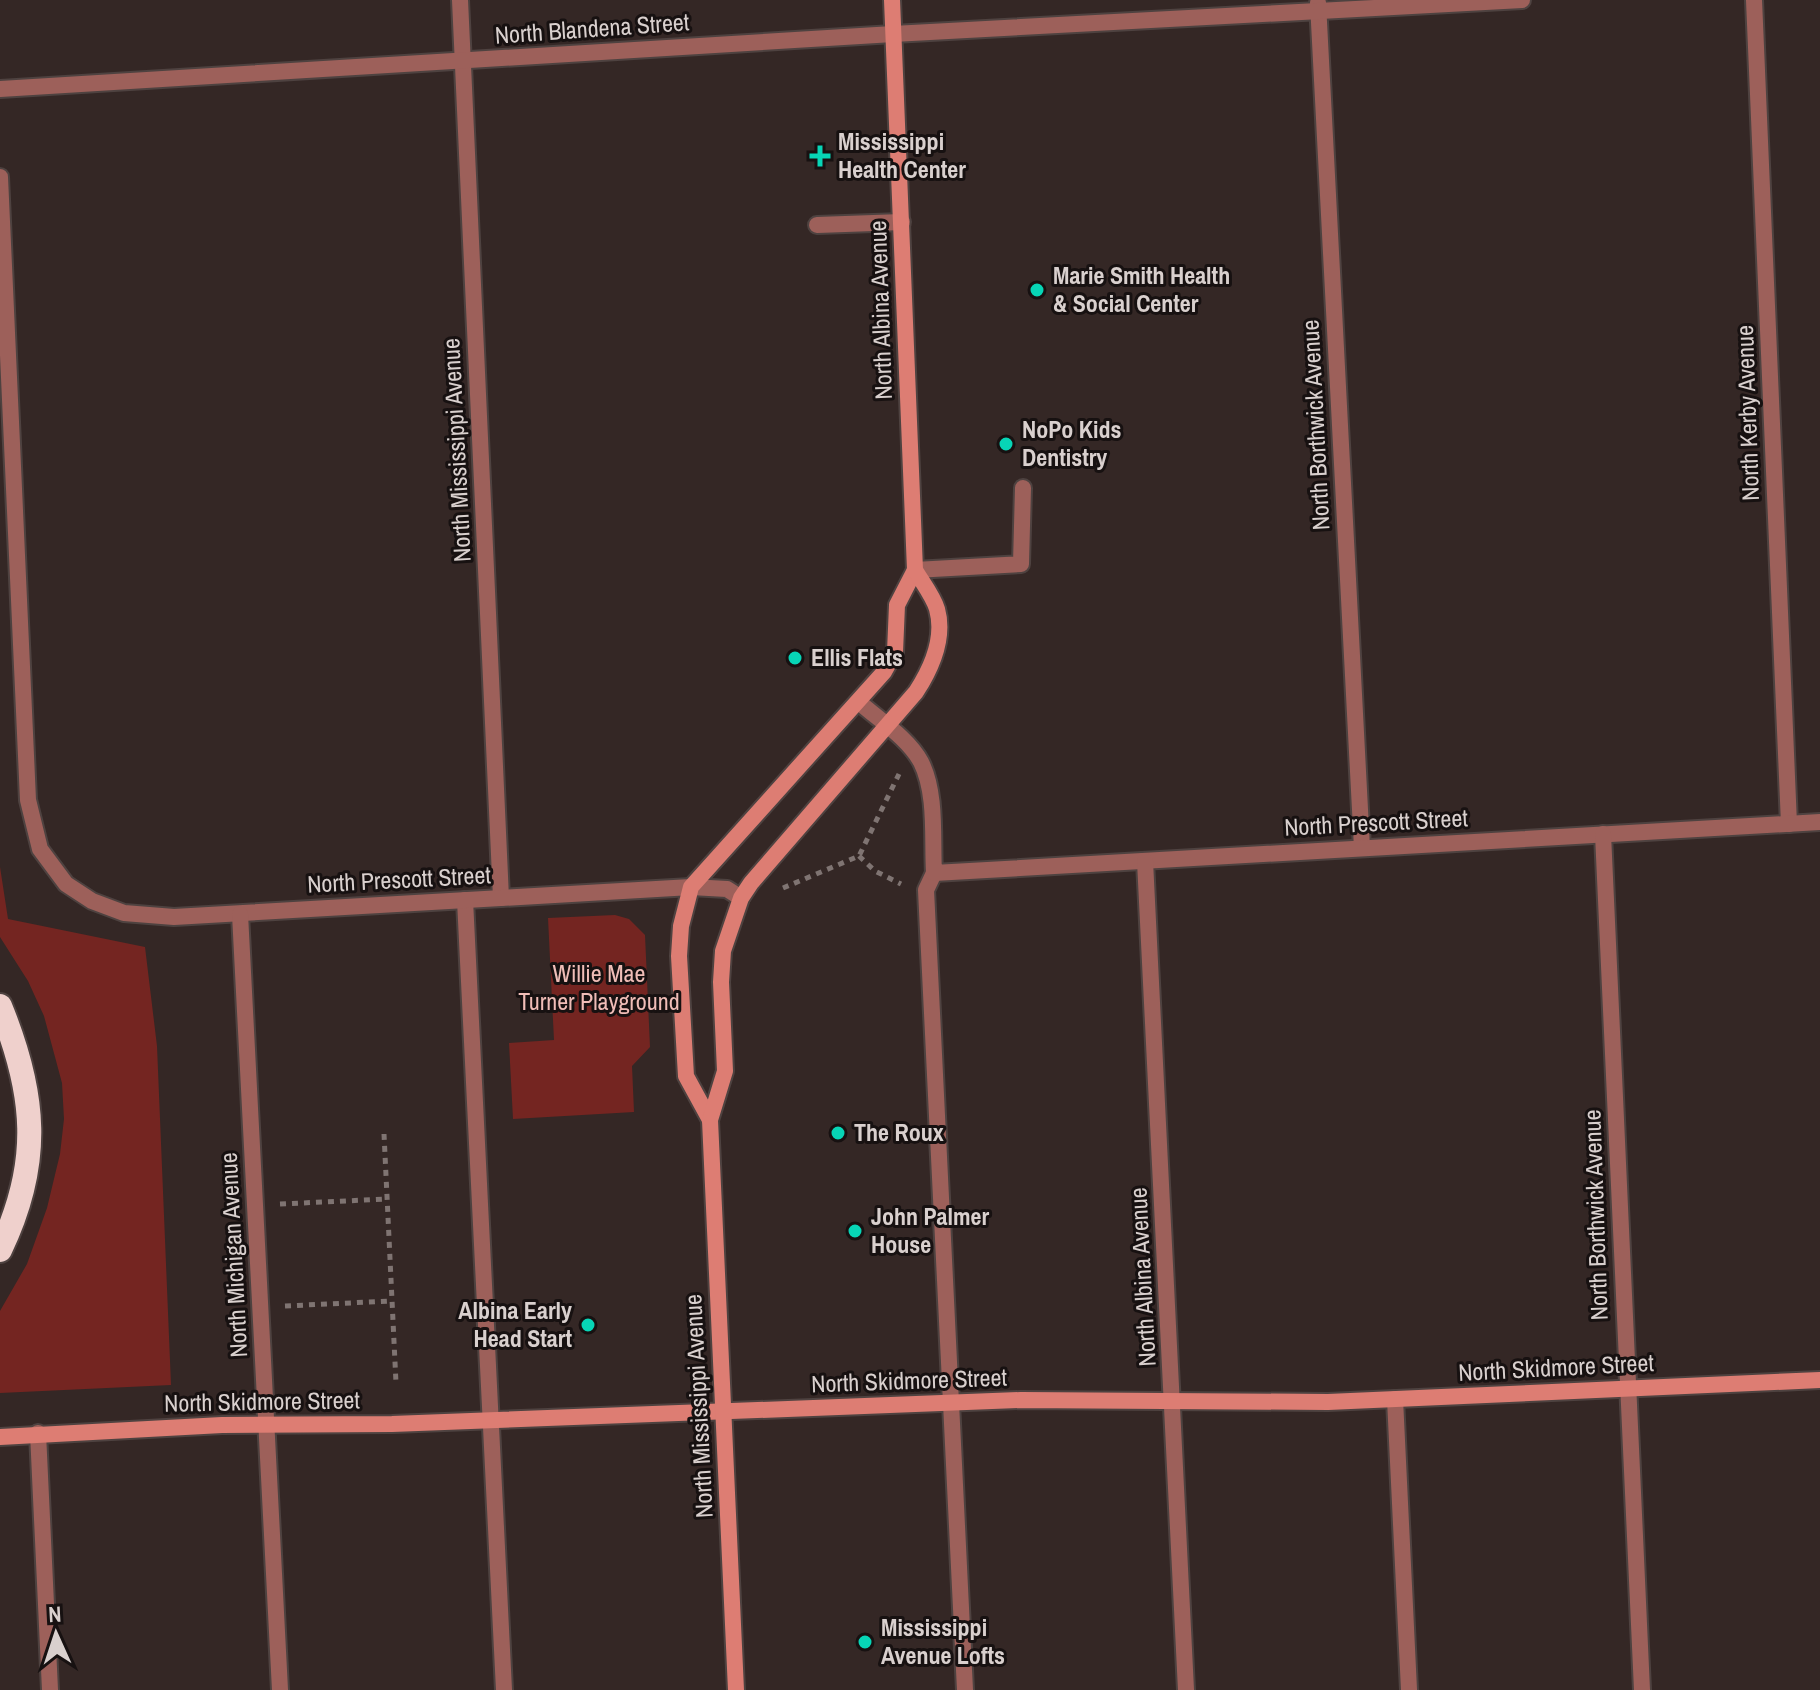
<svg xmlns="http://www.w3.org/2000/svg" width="1820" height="1690" viewBox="0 0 1820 1690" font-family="'Archivo Narrow',sans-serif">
  <rect width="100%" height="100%" fill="#342725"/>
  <!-- green -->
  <g fill="#742521">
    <path d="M 0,867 L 8,919 L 145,947 L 157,1046 L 171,1385 L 0,1393 L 0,1311 L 27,1264 L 47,1208 L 60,1154 L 64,1119 L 62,1083 L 44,1016 L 28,981 L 0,937 Z"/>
    <path d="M 615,915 L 629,919 L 645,935 L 650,1047 L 632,1066 L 634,1112 L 513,1119 L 509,1043 L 554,1040 L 548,918 Z"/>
  </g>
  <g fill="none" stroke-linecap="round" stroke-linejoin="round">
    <!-- lane casing -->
    <g stroke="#4e4240" stroke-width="20">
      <g id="lane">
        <path d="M 817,225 L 902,222"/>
        <path d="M 915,570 L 1021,564 L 1023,488"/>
        <path d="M 934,873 L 926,890 L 965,1690"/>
        <path d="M 465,900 L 504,1690"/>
        <path d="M 1395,1399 L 1409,1690"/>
        <path d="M 38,1433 L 50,1690"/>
      </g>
    </g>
    <!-- street casing -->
    <g stroke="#4e4240" stroke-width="20">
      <g id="street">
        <path d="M 460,0 L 501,898"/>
        <path d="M 1754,0 L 1789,824"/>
        <path d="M 1318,3 L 1362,848"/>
        <path d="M 0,89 L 893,34 L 1522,0"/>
        <path d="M 0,177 L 28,800 L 40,849 L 66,884 L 92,901 L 124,913 L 174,917 L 691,887 L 727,889 L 741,898"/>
        <path d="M 859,702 C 879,720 908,738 921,762 C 937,794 932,839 934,873 L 1820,822"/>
        <path d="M 1603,834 L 1642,1690"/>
        <path d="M 1145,861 L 1186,1690"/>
        <path d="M 240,914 L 280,1690"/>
      </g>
    </g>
    <!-- secondary casing -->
    <g stroke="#4e4240" stroke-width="20">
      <g id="secondary">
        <path d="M 710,1120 L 686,1076 L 679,956 L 681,926 L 691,887 L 884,672 L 895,652 L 897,605 L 915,570"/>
        <path d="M 0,1437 L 222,1425 L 392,1424 L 1021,1400 L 1328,1402 L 1820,1380"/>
        <path d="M 736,1690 L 710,1120 L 725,1071 L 721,982 L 723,951 L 741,898 L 751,883 L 916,692 C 931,669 945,638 937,609 C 933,596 922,582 915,570 L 892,0"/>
      </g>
    </g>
    <!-- highway casing -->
    <g stroke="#4e4240" stroke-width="28">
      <path id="highway" d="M 0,1006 C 36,1094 42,1163 0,1250"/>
    </g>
    <!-- path -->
    <g stroke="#7f7472" stroke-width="5" stroke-dasharray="6 6" stroke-linecap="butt">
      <path d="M 859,856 L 875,871 L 901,884"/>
      <path d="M 783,888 L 859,856 L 899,774"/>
      <path d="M 384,1134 L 396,1383"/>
      <path d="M 280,1204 L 387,1199"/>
      <path d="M 285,1306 L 391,1301"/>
    </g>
    <!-- lane -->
    <use href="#lane" stroke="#9d605a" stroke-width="16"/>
    <!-- street -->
    <use href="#street" stroke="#9d605a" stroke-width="16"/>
    <!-- secondary -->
    <use href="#secondary" stroke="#dd7d73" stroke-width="16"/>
    <!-- highway -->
    <use href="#highway" stroke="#efd0cc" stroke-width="24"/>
  </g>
  <!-- markers -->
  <g fill="#07d5b6" stroke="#171111" stroke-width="3">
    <path d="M816 144h8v8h8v8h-8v8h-8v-8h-8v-8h8z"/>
    <circle cx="1037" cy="290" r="8"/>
    <circle cx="1006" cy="444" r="8"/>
    <circle cx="795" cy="658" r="8"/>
    <circle cx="838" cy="1133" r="8"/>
    <circle cx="855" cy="1231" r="8"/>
    <circle cx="588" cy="1325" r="8"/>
    <circle cx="865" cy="1642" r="8"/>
  </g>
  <g text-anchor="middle" stroke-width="6" stroke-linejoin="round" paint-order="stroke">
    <!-- street labels -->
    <g font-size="24" fill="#d9d0ce" stroke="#171111">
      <text transform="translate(592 29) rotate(-4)" y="8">North Blandena Street</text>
      <text transform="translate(881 310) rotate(-92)" y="8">North Albina Avenue</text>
      <text transform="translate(1748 413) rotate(-92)" y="8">North Kerby Avenue</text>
      <text transform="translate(1316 425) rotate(-93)" y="8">North Borthwick Avenue</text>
      <text transform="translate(457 450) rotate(-93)" y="8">North Mississippi Avenue</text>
      <text transform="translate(1376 823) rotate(-3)" y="8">North Prescott Street</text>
      <text transform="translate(399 880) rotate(-3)" y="8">North Prescott Street</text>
      <text transform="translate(1596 1215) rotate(-92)" y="8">North Borthwick Avenue</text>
      <text transform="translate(234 1255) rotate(-93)" y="8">North Michigan Avenue</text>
      <text transform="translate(1143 1277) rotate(-93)" y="8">North Albina Avenue</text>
      <text transform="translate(1556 1368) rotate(-3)" y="8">North Skidmore Street</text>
      <text transform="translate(909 1381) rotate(-2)" y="8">North Skidmore Street</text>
      <text transform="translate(262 1402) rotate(-1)" y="8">North Skidmore Street</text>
      <text transform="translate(699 1406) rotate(-93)" y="8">North Mississippi Avenue</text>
    </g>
    <!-- poi labels -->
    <g font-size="24" font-weight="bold" fill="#d9d0ce" stroke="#171111" text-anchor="start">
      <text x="838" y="150">Mississippi<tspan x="838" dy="28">Health Center</tspan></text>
      <text x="1053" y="284">Marie Smith Health<tspan x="1053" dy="28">&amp; Social Center</tspan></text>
      <text x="1022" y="438">NoPo Kids<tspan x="1022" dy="28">Dentistry</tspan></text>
      <text x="811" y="666">Ellis Flats</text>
      <text x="854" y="1141">The Roux</text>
      <text x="871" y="1225">John Palmer<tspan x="871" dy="28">House</tspan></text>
      <text x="572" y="1319" text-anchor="end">Albina Early<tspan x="572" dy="28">Head Start</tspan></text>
      <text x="881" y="1636">Mississippi<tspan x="881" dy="28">Avenue Lofts</tspan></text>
    </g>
    <!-- park labels -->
    <g font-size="24" fill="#f0bdb7" stroke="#171111">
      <text x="599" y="982">Willie Mae<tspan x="599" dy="28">Turner Playground</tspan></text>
    </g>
  </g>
  <!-- north arrow -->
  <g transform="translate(56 1634) rotate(357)" stroke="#171111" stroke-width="6" paint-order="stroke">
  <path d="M0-6L14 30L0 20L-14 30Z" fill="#d9d0ce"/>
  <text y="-12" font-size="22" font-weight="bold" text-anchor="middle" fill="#d9d0ce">N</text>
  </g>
</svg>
